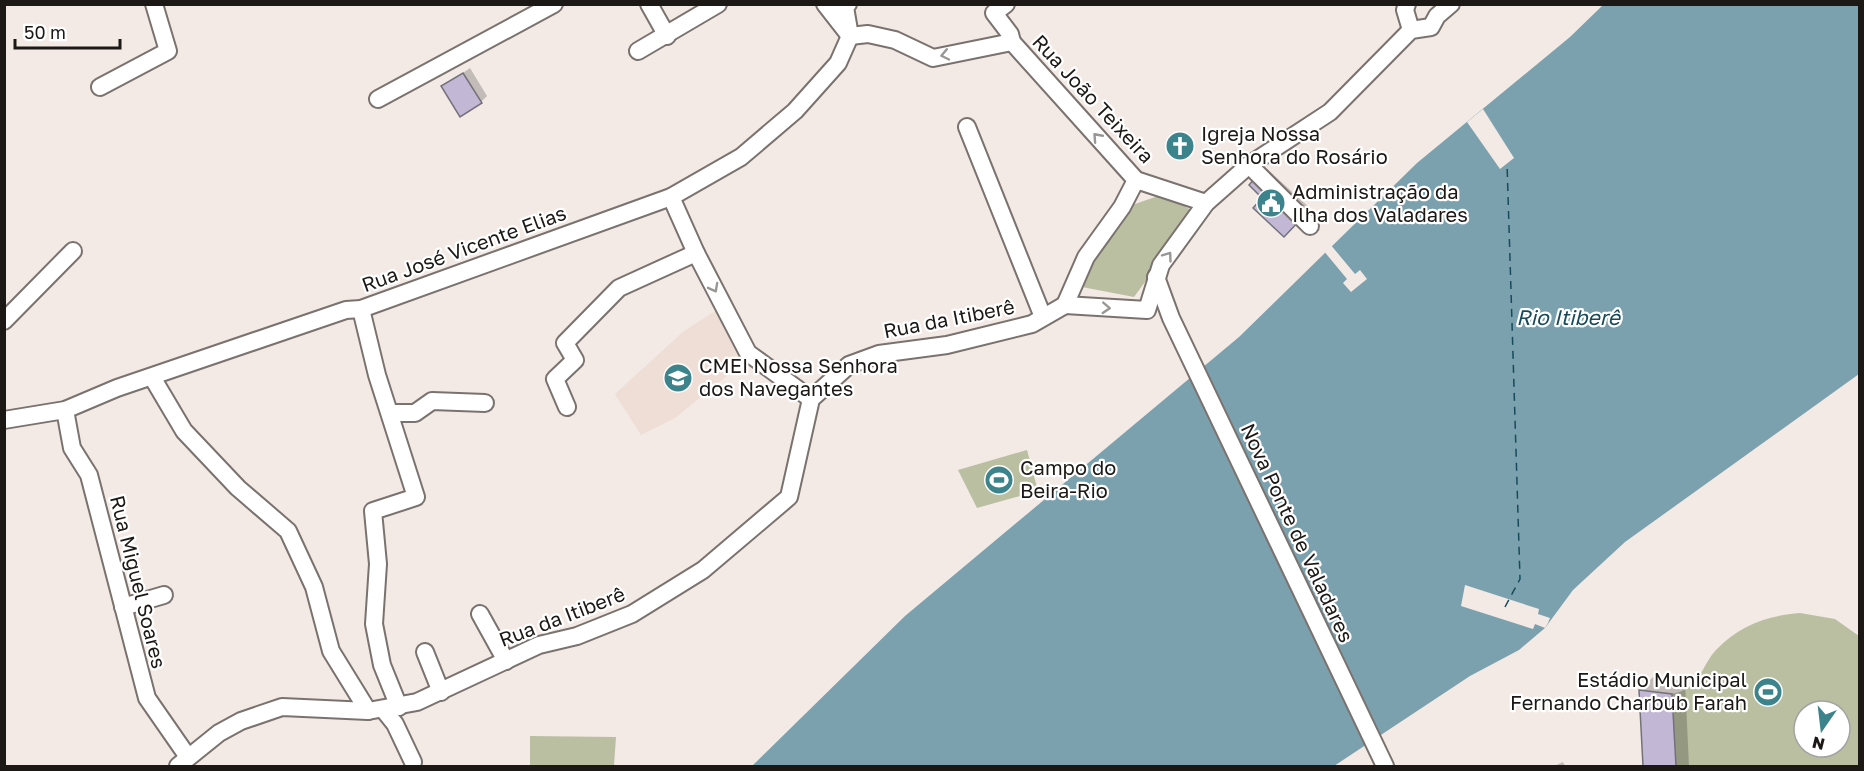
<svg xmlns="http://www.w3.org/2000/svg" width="1864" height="771" viewBox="0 0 1864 771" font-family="'Golos Text',sans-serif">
  <rect width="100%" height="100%" fill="#f3eae5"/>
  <!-- built -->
  <path fill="#eeded5" d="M 717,310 L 744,362 L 675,418 L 641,435 L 615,394 L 684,331 Z"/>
  <!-- green -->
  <g fill="#babfa2" fill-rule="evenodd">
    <path d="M 1164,194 L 1191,210 L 1180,234 L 1134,297 L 1082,287 L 1081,273 L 1132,205 Z"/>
    <path d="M 1027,450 L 1038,491 L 977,508 L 958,470 Z"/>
    <path d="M 1800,613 L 1835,619 L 1859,636 L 1859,766 L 1643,766 L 1639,690 C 1649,691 1662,695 1671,694 C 1700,690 1701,666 1716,650 C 1740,625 1766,616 1800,613 ZM 1804,711 L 1840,711 L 1840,747 L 1804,747 Z"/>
    <path d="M 530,736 L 616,737 L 614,766 L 530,766 Z"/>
  </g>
  <!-- water -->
  <path fill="#7ca1ae" d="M 1603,5 L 1859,5 L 1859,374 L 1625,542 L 1573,590 L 1545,628 L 1519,650 L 1470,676 L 1334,766 L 752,766 L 905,616 L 1239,337 L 1417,163 L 1570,37 Z"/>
  <!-- pier -->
  <g fill="#f3eae5">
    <path d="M 1483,109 L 1514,158 L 1500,169 L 1467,122 Z"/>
    <path d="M 1330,244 L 1355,274 L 1360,270 L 1367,279 L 1351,292 L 1343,283 L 1347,279 L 1323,250 Z"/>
    <path d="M 1465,585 L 1539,609 L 1538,614 L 1550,618 L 1548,623 L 1545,628 L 1535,624 L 1533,629 L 1461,606 Z"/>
  </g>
  <!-- shadow -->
  <g fill="#0003">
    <path d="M 470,68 L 487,96 L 481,102 L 443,87 Z"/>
    <path d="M 1267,169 L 1310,208 L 1294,225 L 1251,185 Z"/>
    <path d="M 1653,677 L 1685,681 L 1689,766 L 1644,766 L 1640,690 Z"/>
    <path d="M 1563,762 L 1565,766 L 1554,766 Z"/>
  </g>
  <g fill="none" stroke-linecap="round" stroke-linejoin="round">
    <!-- ferry -->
    <path stroke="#174b5b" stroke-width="1.5" stroke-dasharray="8 6" stroke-linecap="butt" d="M 1505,607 L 1520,579 L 1507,163"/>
  </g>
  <!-- building -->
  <g fill="#c3b7d6" stroke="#747279" stroke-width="1.5">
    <path d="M 463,73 L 482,103 L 460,117 L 441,86 Z"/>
    <path d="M 1256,177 L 1301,219 L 1284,237 L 1253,208 L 1262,198 L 1249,185 Z"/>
    <path d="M 1639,690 L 1672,694 L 1676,766 L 1643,766 Z"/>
  </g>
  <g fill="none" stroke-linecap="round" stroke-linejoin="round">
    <!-- minor casing -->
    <g stroke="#7a726e" stroke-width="20">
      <g id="minor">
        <path d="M 649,4 L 667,36"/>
        <path d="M 825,4 L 850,36 L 868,34 L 895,40 L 933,58 L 1012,42 L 1136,180 L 1206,203"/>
        <path d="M 1006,4 L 994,13 L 1010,34 L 1012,42"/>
        <path d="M 1407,4 L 1405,10 L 1411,30"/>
        <path d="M 638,51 L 718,4"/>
        <path d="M 100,87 L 168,51 L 154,4"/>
        <path d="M 378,99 L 554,4"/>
        <path d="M 967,127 L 1043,317"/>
        <path d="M 1249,165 L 1310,226"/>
        <path d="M 671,197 L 696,253 L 748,353 L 811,399"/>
        <path d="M 1156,277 L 1171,318 L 1385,766"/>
        <path d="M 1065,305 L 1147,310 L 1161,265 L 1206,203 L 1249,165 L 1330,112 L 1411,30 L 1431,27 L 1437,16 L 1451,4"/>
        <path d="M 1065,305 L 1086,257 L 1122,207 L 1136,180"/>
        <path d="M 361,309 L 377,375 L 416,497 L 373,511 L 378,564 L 374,624 L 382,665 L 399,707"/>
        <path d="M 4,321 L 73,251"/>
        <path d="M 152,377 L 184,431 L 238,488 L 288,531 L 314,587 L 331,651 L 368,711"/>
        <path d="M 567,407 L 555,379 L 575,360 L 565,343 L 619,288 L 696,253"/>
        <path d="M 65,410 L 72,448 L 89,475 L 147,698 L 188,757"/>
        <path d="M 390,413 L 415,413 L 432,401 L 485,403"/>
        <path d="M 4,420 L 65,410 L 117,388 L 346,310 L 361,309 L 671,197 L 741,157 L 795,111 L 838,63 L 850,36 L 845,7 L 848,4"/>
        <path d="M 123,607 L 164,595"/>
        <path d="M 480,614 L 506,661"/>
        <path d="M 425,652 L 441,692"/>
        <path d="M 383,709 L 395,724 L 413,762"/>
        <path d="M 178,766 L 219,733 L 241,721 L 282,707 L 368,711 L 417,702 L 539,645 L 577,636 L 632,614 L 703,570 L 789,497 L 811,399 L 849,365 L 879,354 L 947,345 L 1032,324 L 1065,305"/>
      </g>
    </g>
    <!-- minor -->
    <use href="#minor" stroke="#fff" stroke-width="16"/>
  </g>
  <!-- one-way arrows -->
  <defs><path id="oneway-chevron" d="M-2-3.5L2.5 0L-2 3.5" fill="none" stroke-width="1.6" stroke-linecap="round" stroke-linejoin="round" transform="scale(1.5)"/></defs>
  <g stroke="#989796">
    <use href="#oneway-chevron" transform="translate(945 55) rotate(168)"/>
    <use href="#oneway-chevron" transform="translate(1097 137) rotate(-132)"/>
    <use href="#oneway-chevron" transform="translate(1168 256) rotate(-54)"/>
    <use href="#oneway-chevron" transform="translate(714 288) rotate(62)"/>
    <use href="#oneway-chevron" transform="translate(1106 308) rotate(3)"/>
  </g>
  <!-- icons -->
  <defs>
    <g id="church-disc" transform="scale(1.5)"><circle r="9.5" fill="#3c838b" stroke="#fff"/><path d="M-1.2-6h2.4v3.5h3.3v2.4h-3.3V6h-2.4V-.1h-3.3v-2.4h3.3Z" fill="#fff"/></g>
    <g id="civic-disc" transform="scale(1.5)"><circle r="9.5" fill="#3c838b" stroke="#fff"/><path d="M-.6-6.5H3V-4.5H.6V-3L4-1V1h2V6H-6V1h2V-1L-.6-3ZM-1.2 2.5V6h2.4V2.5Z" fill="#fff"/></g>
    <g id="school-disc" transform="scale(1.5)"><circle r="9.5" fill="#3c838b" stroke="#fff"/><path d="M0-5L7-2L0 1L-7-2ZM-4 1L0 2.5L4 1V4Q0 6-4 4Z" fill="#fff"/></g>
    <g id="stadium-disc" transform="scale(1.5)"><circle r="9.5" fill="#3c838b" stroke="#fff"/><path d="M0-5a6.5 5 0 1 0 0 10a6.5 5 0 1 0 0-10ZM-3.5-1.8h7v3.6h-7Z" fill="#fff"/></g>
  </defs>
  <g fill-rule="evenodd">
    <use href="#church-disc" x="1180" y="146"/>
    <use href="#civic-disc" x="1271" y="203"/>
    <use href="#school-disc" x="678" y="378"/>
    <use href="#stadium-disc" x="999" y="480"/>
    <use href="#stadium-disc" x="1768" y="692"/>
  </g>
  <g text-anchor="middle" stroke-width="4.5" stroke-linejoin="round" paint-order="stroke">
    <!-- street labels -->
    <g font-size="20" fill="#1b1816" stroke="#fff">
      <text transform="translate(1093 99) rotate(47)" y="7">Rua João Teixeira</text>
      <text transform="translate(464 249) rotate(-20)" y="7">Rua José Vicente Elias</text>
      <text transform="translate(949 319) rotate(-11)" y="7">Rua da Itiberê</text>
      <text transform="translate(1297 533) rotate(65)" y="7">Nova Ponte de Valadares</text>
      <text transform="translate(138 582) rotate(76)" y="7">Rua Miguel Soares</text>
      <text transform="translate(562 617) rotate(-21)" y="7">Rua da Itiberê</text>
    </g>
    <!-- poi labels -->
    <g font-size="20" fill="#1b1816" stroke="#fff" text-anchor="start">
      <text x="1201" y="141">Igreja Nossa<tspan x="1201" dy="23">Senhora do Rosário</tspan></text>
      <text x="1292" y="199">Administração da<tspan x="1292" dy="23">Ilha dos Valadares</tspan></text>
      <text x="699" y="373">CMEI Nossa Senhora<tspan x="699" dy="23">dos Navegantes</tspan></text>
      <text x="1020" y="475">Campo do<tspan x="1020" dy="23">Beira-Rio</tspan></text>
      <text x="1747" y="687" text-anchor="end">Estádio Municipal<tspan x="1747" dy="23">Fernando Charbub Farah</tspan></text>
    </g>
    <!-- water labels -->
    <g font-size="21" font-style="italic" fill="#174b5b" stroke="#fff">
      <text x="1568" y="325">Rio Itiberê</text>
    </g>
  </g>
  <!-- border -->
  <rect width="1864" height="771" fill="none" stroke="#1b1816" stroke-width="12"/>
  <!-- north arrow -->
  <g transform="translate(1822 729) rotate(194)"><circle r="28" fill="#ffffff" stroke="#a4a3a2" stroke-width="1.5"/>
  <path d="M0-4.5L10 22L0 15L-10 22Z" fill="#3c838b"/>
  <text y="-9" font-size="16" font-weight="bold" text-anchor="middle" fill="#1b1816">N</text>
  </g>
  <!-- scale -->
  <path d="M15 39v9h105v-9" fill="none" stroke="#1b1816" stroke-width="3"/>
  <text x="24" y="39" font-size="18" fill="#1b1816" stroke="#ffffff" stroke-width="4.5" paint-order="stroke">50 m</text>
</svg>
